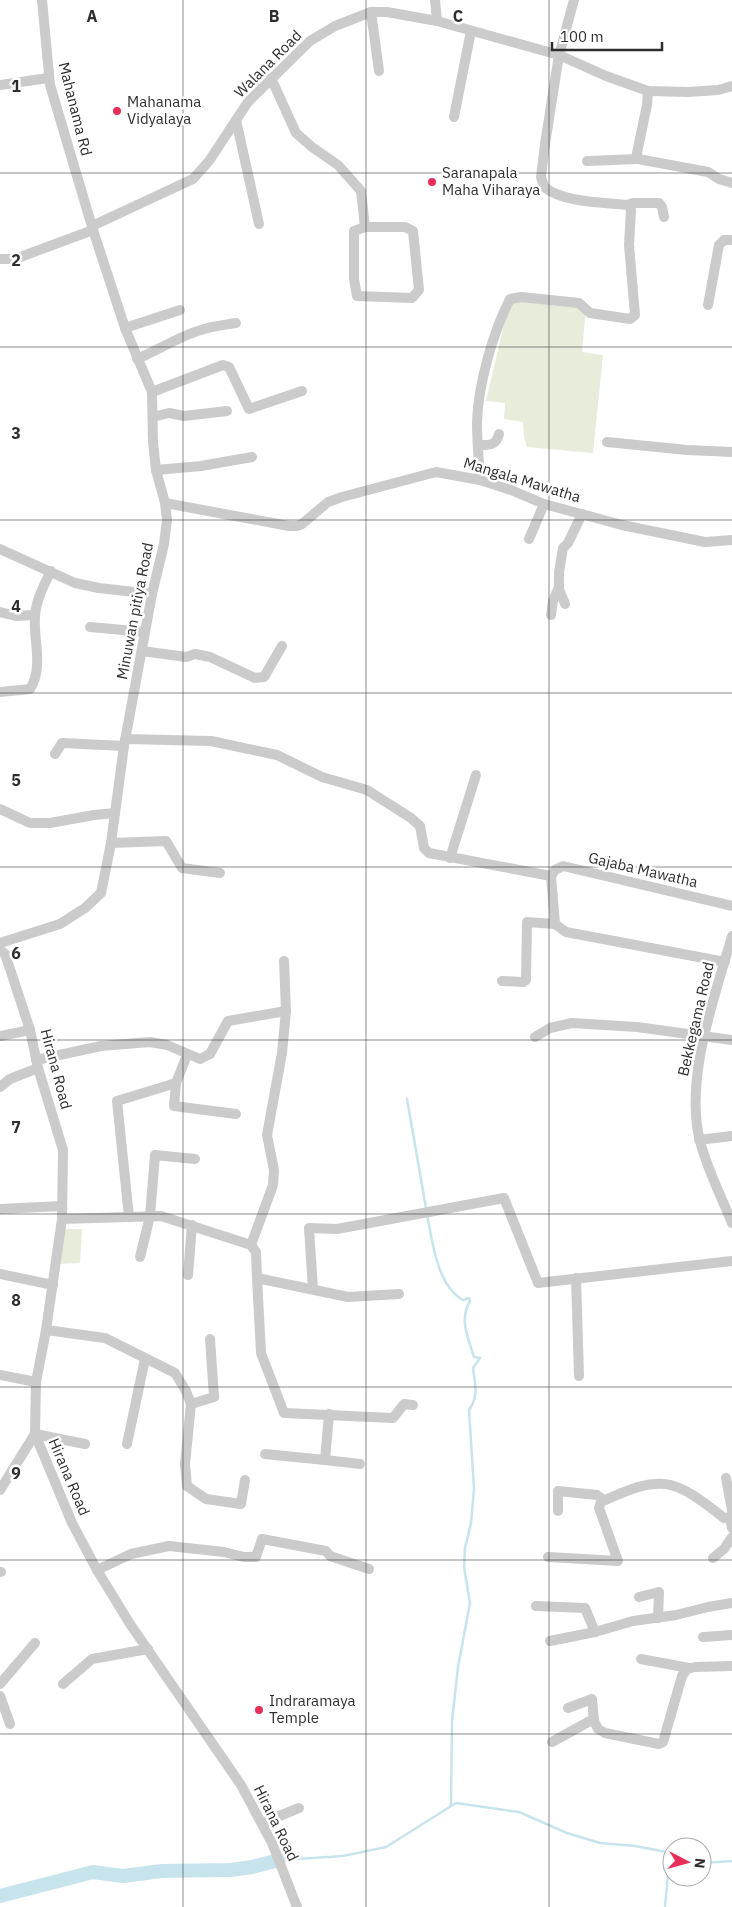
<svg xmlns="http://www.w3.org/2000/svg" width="732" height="1907" viewBox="0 0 732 1907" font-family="'IBM Plex Sans',sans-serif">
  <rect width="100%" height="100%" fill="#fff"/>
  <!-- green -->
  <g fill="#e7ecdb">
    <path d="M 524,300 L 586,308 L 582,352 L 603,355 L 593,453 L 527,447 L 524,437 L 523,422 L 504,419 L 505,403 L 486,401 L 508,307 L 513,302 Z"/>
    <path d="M 66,1229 L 82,1229 L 80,1263 L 60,1264 L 63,1233 Z"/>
  </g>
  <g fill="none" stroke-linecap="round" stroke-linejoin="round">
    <!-- stream -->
    <g stroke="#c7e4ec" stroke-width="2.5">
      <path d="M 407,1099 L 426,1208"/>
      <path d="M 427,1214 C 432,1240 437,1286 463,1300 L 469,1298 L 470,1301 C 459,1320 468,1337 474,1357 L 480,1358 L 473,1368 C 475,1384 479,1396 469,1410 L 474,1489 L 471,1523 L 465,1548 L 464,1567 L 470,1603 L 458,1667 L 452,1721 L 451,1806"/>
      <path d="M 281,1860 L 343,1856 L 386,1847 L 456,1803 L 519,1812 L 567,1833 L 600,1843 L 635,1846 L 672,1853"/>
      <path d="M 702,1863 L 732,1861"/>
      <path d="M 665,1907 L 670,1852"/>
    </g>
    <!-- river -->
    <path stroke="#c7e4ec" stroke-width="14" d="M 0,1896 L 93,1872 L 123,1876 L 162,1871 L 231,1870 L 252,1867 L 279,1860"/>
    <!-- minor -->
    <g stroke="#cbcbcb" stroke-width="10">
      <path d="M 435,0 L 437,21"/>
      <path d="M 371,12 L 379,71"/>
      <path d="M 271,78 L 296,133 L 312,147 L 338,165 L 361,191 L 365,227 L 354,231 L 354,279 L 357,296 L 412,298 L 419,290 L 413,231 L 405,227 L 365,227"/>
      <path d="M 0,85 L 48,78"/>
      <path d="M 648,91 L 647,105 L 637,153 L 638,159 L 708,172 L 719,179 L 732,183"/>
      <path d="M 454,117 L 471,31"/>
      <path d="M 236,120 L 259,224"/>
      <path d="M 587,161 L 638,159"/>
      <path d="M 628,205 L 633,203 L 659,203 L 662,207 L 664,217"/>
      <path d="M 92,226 L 193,179 L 209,161 L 248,102 L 310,41 L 335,26 L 371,12 L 387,12 L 437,21 L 559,55 L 606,76 L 648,91 L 688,92 L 718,90 L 732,86"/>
      <path d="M 0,259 L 15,259 L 93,230"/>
      <path d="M 708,305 L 719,245 L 724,240 L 732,240"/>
      <path d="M 125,328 L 180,310"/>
      <path d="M 137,359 C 158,350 180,336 201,330 C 212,326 224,325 236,323"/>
      <path d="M 152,392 L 223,365 L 229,367 L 249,409 L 302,391"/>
      <path d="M 153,417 L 169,413 L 184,416 L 227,411"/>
      <path d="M 607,442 L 687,450 L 732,452"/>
      <path d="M 478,445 C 489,445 496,446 499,434"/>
      <path d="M 156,470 L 201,466 L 252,457"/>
      <path d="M 480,480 C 479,461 477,442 477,422 C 478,385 493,332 510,299 L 521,297 L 579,303 L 590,313 L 630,319 L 635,315 L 629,245 L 631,210 L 628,205 C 603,202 564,203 544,187 L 541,177 L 545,144 L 559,55 L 574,0"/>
      <path d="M 165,503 L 289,526 L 297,526 L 302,524 L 328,502 L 342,497 L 436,472 L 480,480 L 511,490 L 544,504 L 622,525 L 705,542 L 732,540"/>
      <path d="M 529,539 L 544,504"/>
      <path d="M 0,549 L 75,583 L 99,588 L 152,594"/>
      <path d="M 565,604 L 559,589 L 559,572 L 563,548 L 568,543 L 582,514"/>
      <path d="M 0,612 L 16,616 L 35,615"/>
      <path d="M 551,615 L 553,601 L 559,587"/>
      <path d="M 90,627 L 145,632"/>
      <path d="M 142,651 L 186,657 L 195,654 L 210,657 L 255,678 L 264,677 L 282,646"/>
      <path d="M 0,692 L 30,689 C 44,667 33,640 35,616 C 36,600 44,585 51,571"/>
      <path d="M 125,739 L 211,741 L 277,755 L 322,777 L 367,790 L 411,818 L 420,826 L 424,848 L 429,853 L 551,876"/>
      <path d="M 55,754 L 62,743 L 124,746"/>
      <path d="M 0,809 L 30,823 L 50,823 L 94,815 L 115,813"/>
      <path d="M 111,843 L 166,841 L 182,868 L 220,873"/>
      <path d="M 450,858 L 476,775"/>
      <path d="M 555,924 L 551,876 L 555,870 L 563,866 L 732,906"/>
      <path d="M 732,936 C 715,996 684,1079 700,1141 C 707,1169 721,1196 732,1223"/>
      <path d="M 0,943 L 60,924 L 85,908 L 101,893 L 111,843 L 124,746 L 152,594 L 164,544 L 167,520 L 165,503 L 156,470 L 153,442 L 152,392 L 125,328 L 93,230 L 50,85 L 42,0"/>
      <path d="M 0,950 L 5,954 L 14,981 L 30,1030 L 38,1068 L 63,1150 L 62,1219 L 46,1330 L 36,1382 L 35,1434 L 72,1523 L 97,1570 L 130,1624 L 241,1785 L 272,1843 L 297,1907"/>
      <path d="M 284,961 L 286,1011"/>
      <path d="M 502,981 L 523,982 L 526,980 L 527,922 L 555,924 L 566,932 L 725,962"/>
      <path d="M 0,1036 L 30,1030"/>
      <path d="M 535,1037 L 550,1028 L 572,1023 L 637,1027 L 732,1040"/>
      <path d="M 187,1055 L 176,1083 L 174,1106 L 236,1114"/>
      <path d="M 36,1060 L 101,1046 L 150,1042 L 167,1045 L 200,1059 L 210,1054 L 228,1021 L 286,1011 L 282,1053 L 267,1135 L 274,1170 L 273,1185 L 251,1245"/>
      <path d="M 0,1087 L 10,1079 L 38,1068"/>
      <path d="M 699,1140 L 732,1136"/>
      <path d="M 0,1209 L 62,1206"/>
      <path d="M 129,1217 L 117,1101 L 176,1083"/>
      <path d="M 62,1219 L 161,1216 L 251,1245 L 256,1252 L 257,1278 L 348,1297 L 399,1294"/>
      <path d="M 140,1257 L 150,1216 L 155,1155 L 195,1159"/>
      <path d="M 0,1274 L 53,1285"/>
      <path d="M 188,1275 L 192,1225"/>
      <path d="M 257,1278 L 261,1353 L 284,1413 L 393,1418 L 404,1404 L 413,1405"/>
      <path d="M 576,1278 L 579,1376"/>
      <path d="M 313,1289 L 309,1228 L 337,1229 L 504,1198 L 538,1283 L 732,1261"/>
      <path d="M 46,1330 L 105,1338 L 175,1373 L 186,1391 L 191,1404 L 185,1464 L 187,1486 L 206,1499 L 241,1504 L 245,1480"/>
      <path d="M 0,1375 L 36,1382"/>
      <path d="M 191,1404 L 214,1397 L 210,1339"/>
      <path d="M 127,1444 L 145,1359"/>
      <path d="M 265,1454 L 325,1460 L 329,1414"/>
      <path d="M 325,1460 L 360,1464"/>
      <path d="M 726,1478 L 732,1510"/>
      <path d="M 0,1490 L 35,1434 L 85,1444"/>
      <path d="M 558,1511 L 558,1491 L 597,1495 L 604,1500"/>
      <path d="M 730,1517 L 732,1528"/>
      <path d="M 548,1557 L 618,1561 L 599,1508 L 601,1502 C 662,1474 672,1477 724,1518 L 732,1517"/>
      <path d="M 713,1558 L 724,1549 L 732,1537"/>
      <path d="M 97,1570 L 131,1554 L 169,1546 L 224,1552 L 244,1557 L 256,1557 L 262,1539 L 326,1551 L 330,1556 L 369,1569"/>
      <path d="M 0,1572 L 1,1572"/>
      <path d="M 639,1597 L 659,1592 L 658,1618"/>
      <path d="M 536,1606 L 585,1608 L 595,1632 L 633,1621 L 676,1615 L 708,1607 L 732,1603"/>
      <path d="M 703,1637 L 732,1635"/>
      <path d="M 550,1641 L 595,1632"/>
      <path d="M 641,1659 L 689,1668"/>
      <path d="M 0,1684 L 35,1643"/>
      <path d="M 63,1684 L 92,1659 L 148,1649"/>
      <path d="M 0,1696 L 10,1724"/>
      <path d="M 568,1708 L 592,1699 L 594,1721"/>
      <path d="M 552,1742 L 590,1721 L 594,1721 L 598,1729 L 605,1733 L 659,1744 L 663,1742 L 682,1676 L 687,1669 L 695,1667 L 732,1666"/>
      <path d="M 262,1823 L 299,1808"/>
    </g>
  </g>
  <!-- grid -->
  <path fill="none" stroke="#2e2e2e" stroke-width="1" stroke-opacity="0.55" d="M 183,0 L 183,1907M 366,0 L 366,1907M 549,0 L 549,1907M 0,173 L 732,173M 0,347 L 732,347M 0,520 L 732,520M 0,693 L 732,693M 0,867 L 732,867M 0,1040 L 732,1040M 0,1214 L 732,1214M 0,1387 L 732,1387M 0,1560 L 732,1560M 0,1734 L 732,1734"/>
  <!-- markers -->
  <g fill="#e82e59" stroke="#fff" stroke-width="2">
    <circle cx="117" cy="111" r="5"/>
    <circle cx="432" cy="182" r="5"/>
    <circle cx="259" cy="1710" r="5"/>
  </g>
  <g text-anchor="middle" stroke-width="5" stroke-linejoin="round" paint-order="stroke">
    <!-- street labels -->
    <g font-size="15" fill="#2e2e2e" stroke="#fff">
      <text transform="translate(268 64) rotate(-45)" y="5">Walana Road</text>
      <text transform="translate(75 109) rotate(76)" y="5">Mahanama Rd</text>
      <text transform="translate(522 480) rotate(17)" y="5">Mangala Mawatha</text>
      <text transform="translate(135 611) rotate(-79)" y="5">Minuwan pitiya Road</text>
      <text transform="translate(643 870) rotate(13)" y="5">Gajaba Mawatha</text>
      <text transform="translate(696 1019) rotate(-77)" y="5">Bekkegama Road</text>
      <text transform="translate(56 1069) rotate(75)" y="5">Hirana Road</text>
      <text transform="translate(69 1477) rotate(67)" y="5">Hirana Road</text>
      <text transform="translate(276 1823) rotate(64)" y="5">Hirana Road</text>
    </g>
    <!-- poi labels -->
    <g font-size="15" fill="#2e2e2e" stroke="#fff" text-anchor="start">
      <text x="127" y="107">Mahanama<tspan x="127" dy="17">Vidyalaya</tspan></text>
      <text x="442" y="178">Saranapala<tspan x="442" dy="17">Maha Viharaya</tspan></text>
      <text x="269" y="1706">Indraramaya<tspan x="269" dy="17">Temple</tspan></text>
    </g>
  </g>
  <g font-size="16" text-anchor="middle" font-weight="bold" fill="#2e2e2e" stroke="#fff" stroke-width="5" stroke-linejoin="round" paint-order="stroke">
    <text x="92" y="22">A</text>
    <text x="274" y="22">B</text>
    <text x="458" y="22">C</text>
    <text x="16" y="92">1</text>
    <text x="16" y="266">2</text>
    <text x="16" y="439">3</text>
    <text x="16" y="612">4</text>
    <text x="16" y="786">5</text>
    <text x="16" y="959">6</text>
    <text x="16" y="1133">7</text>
    <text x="16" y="1306">8</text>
    <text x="16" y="1479">9</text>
  </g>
  <!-- north arrow -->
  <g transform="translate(687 1862) rotate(96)"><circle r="24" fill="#ffffff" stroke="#ababab"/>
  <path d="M0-4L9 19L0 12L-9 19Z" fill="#e82e59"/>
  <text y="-8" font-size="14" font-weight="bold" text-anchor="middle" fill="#2e2e2e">N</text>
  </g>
  <!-- scale -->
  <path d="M552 42v8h110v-8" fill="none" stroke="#2e2e2e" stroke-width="2.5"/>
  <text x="560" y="42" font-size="15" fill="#2e2e2e" stroke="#ffffff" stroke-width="4" paint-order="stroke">100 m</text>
</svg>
